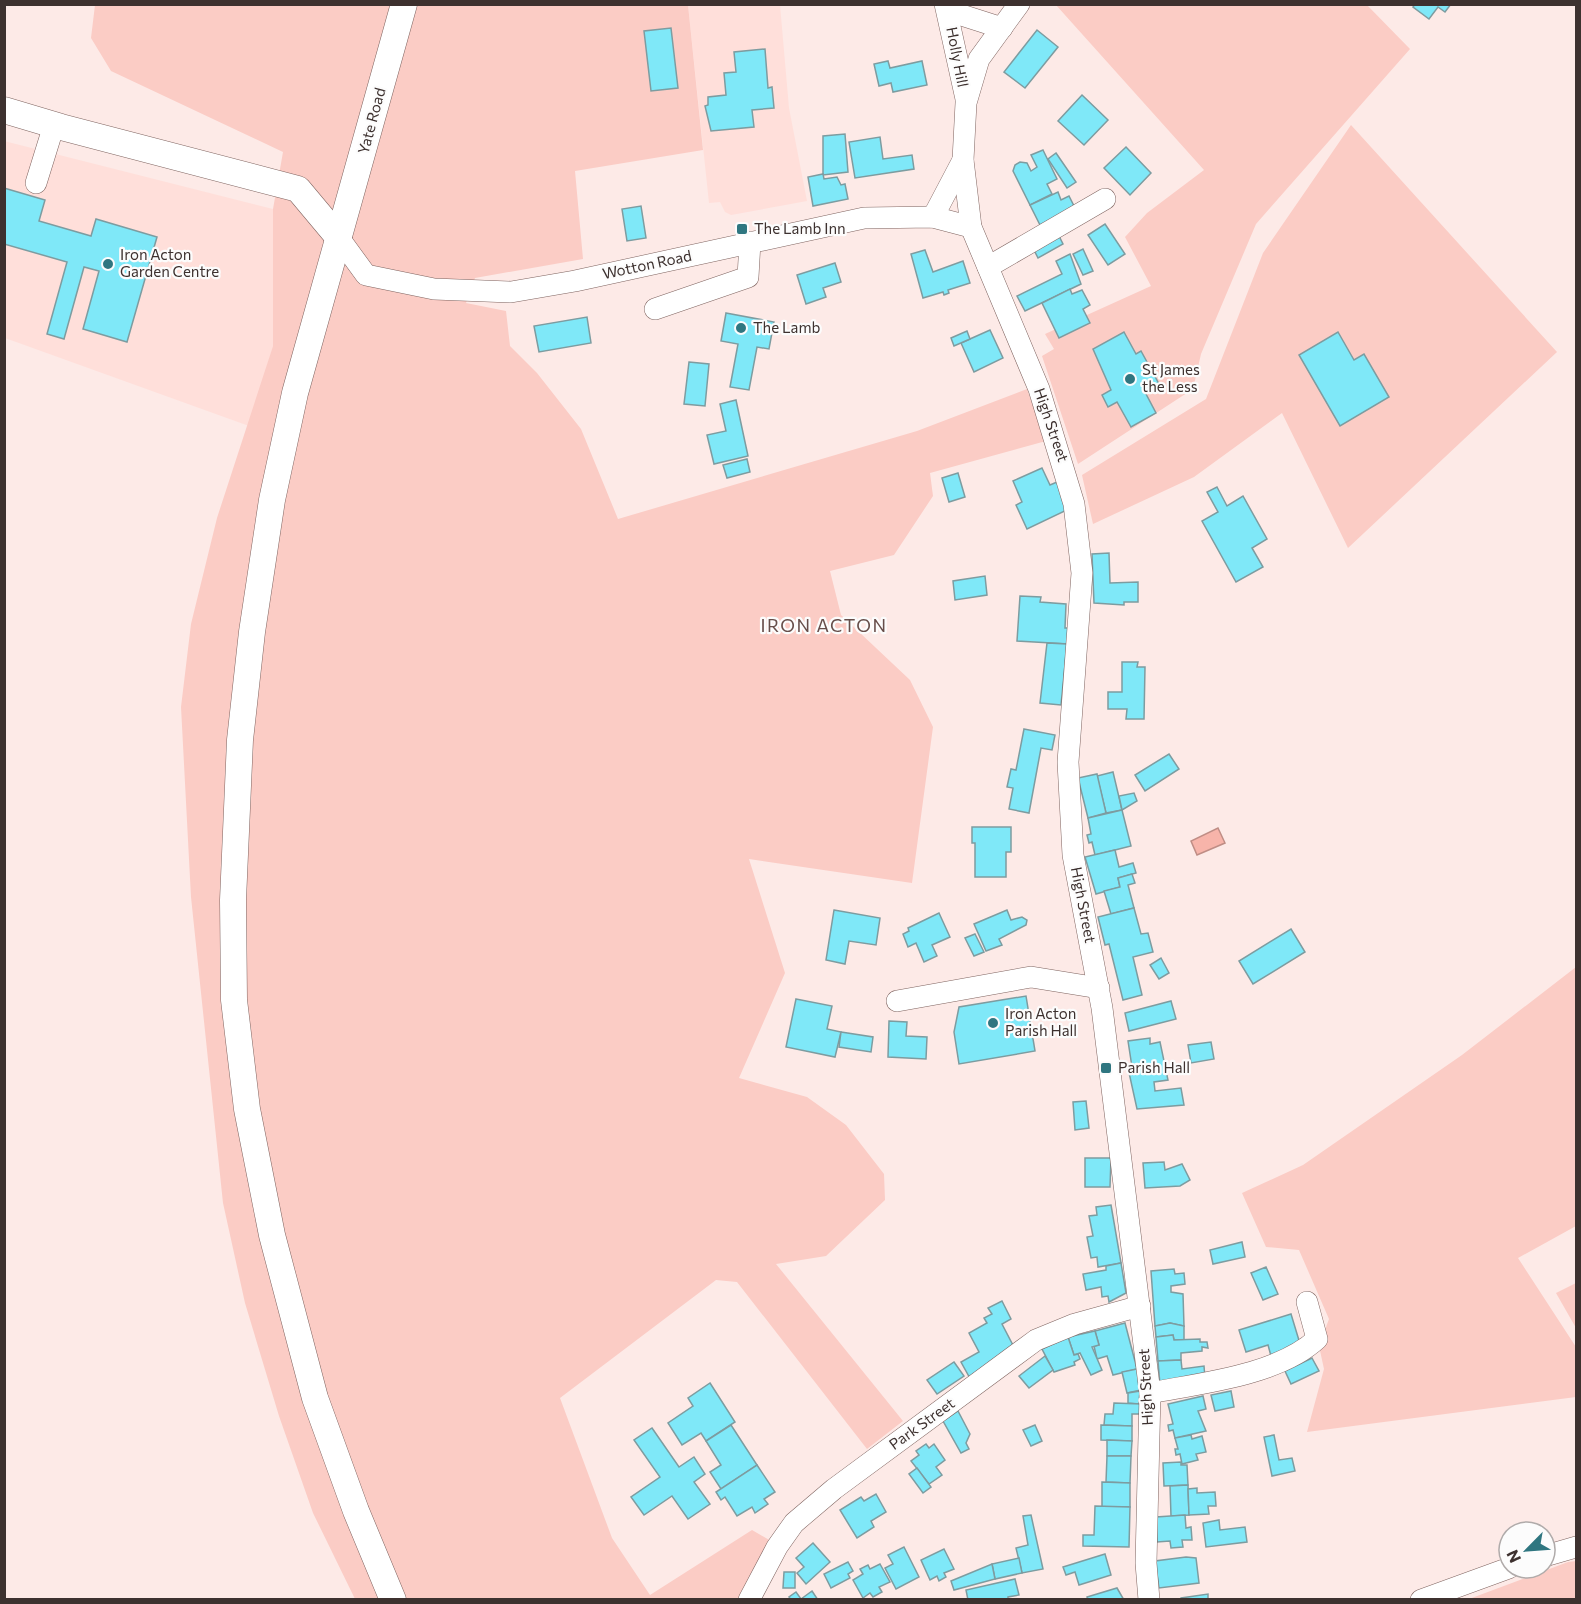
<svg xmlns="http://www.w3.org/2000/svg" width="1581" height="1604" viewBox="0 0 1581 1604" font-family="Commissioner,sans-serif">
  <rect width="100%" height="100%" fill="#fdeae7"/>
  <!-- built -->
  <g fill="#ffdfda">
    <path d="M 688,5 L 780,5 L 789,108 L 807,201 L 731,215 L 725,212 L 720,202 L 709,203 Z"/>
    <path d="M 4,141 L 273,209 L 273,346 L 249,426 L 5,338 Z"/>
  </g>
  <!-- green -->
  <g fill="#fbccc5">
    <path d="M 95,5 L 688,5 L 703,150 L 575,171 L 583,259 L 475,278 L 466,303 L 506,311 L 510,346 L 537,373 L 581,429 L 618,519 L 917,431 L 1027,389 L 1046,441 L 930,473 L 933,496 L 894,555 L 830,571 L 841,615 L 910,680 L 933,727 L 912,883 L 749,859 L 785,973 L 739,1078 L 807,1097 L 846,1125 L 884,1174 L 885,1200 L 826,1256 L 776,1264 L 903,1421 L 867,1449 L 737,1282 L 716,1280 L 560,1398 L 612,1538 L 650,1595 L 752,1530 L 771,1541 L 738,1599 L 355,1599 L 313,1513 L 279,1416 L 245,1303 L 223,1203 L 191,897 L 181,707 L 191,624 L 217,518 L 273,346 L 273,209 L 283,152 L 111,71 L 91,38 Z"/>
    <path d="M 1056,5 L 1367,5 L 1410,49 L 1256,224 L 1201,354 L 1193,389 L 1078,464 L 1042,356 L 1054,349 L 1045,334 L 1151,286 L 1125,237 L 1147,213 L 1204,170 Z"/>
    <path d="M 1351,125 L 1557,352 L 1348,548 L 1282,413 L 1194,477 L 1093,524 L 1082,475 L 1206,399 L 1263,253 Z"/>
    <path d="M 1576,967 L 1576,1226 L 1518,1258 L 1576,1347 L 1576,1397 L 1307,1432 L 1324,1369 L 1319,1346 L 1329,1319 L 1299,1250 L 1266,1247 L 1242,1193 L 1303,1165 L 1462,1055 Z"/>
    <path d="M 1576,1283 L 1576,1328 L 1556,1293 Z"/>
    <path d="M 1576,1561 L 1576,1599 L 1469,1599 L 1568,1562 Z"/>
  </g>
  <!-- water -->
  <path fill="#f7b4aa" stroke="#bf8d85" stroke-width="1.5" d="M 1218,828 L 1225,843 L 1197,855 L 1191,841 Z"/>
  <!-- building -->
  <g fill="#7fe8f8" stroke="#7d9ca0" stroke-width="1.5">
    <path d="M 1415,4 L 1451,4 L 1445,12 L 1438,7 L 1429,19 L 1413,7 Z"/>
    <path d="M 671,28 L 678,88 L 651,91 L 644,31 Z"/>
    <path d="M 1037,30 L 1058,47 L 1025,88 L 1004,72 Z"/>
    <path d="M 765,49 L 768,88 L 772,87 L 774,108 L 752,110 L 754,127 L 711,131 L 705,106 L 708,105 L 708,97 L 726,95 L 724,73 L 736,72 L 734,52 Z"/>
    <path d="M 888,61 L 890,68 L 922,61 L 927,85 L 893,92 L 891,83 L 879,86 L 874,64 Z"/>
    <path d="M 1082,95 L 1108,120 L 1084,145 L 1058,121 Z"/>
    <path d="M 845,134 L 848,172 L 823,175 L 823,136 Z"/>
    <path d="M 880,137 L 883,159 L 912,155 L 914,169 L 855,178 L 849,142 Z"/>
    <path d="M 1126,147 L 1151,173 L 1130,195 L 1104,168 Z"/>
    <path d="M 1043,150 L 1057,179 L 1047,184 L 1052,194 L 1030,205 L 1013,171 L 1015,165 L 1020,162 L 1027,163 L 1031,171 L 1037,167 L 1031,155 Z"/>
    <path d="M 1056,153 L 1076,182 L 1067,188 L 1048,159 Z"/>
    <path d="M 823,174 L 824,179 L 837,177 L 841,185 L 845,184 L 848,199 L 813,206 L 808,177 Z"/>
    <path d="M 4,188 L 45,200 L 39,221 L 91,236 L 96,219 L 157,237 L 127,342 L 83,329 L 99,271 L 84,267 L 64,339 L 47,334 L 67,262 L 4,244 Z"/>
    <path d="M 1058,192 L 1061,200 L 1069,196 L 1075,208 L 1040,225 L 1030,205 Z"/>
    <path d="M 641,206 L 646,238 L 627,241 L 622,209 Z"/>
    <path d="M 1105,224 L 1125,254 L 1108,265 L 1088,235 Z"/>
    <path d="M 1057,232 L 1063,244 L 1038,258 L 1032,246 Z"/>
    <path d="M 1083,249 L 1093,271 L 1083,275 L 1073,254 Z"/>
    <path d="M 925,250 L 933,272 L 963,261 L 970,283 L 948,290 L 949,293 L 944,295 L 943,292 L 923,298 L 911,254 Z"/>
    <path d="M 1070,254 L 1081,284 L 1025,311 L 1017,296 L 1062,274 L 1056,261 Z"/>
    <path d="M 835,263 L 841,282 L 823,288 L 826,297 L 806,304 L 797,275 Z"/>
    <path d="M 1070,289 L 1072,294 L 1082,290 L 1090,305 L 1083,309 L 1090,323 L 1059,338 L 1042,303 Z"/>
    <path d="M 726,313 L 774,322 L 769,349 L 757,347 L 749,390 L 730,387 L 738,344 L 721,341 Z"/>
    <path d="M 587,317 L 591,343 L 539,352 L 534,326 Z"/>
    <path d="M 990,330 L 1003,358 L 974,372 L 961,343 Z"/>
    <path d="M 967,331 L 970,339 L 954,346 L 951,338 Z"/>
    <path d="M 1124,332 L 1136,354 L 1141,351 L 1159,384 L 1145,392 L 1156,413 L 1131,427 L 1117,402 L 1108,407 L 1102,395 L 1111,390 L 1093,349 Z"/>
    <path d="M 1338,332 L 1354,360 L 1364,354 L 1389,397 L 1340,426 L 1299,355 Z"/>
    <path d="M 689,362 L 709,364 L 705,406 L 684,404 Z"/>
    <path d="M 736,400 L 748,456 L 714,464 L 707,435 L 726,431 L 720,404 Z"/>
    <path d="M 747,459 L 750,472 L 727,478 L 723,465 Z"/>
    <path d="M 1042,468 L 1050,485 L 1057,482 L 1069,509 L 1027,529 L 1016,505 L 1022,502 L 1013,481 Z"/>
    <path d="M 958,473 L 965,497 L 949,502 L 942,478 Z"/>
    <path d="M 1217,487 L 1227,506 L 1243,496 L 1267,539 L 1252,548 L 1263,567 L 1236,582 L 1202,521 L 1218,512 L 1207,492 Z"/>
    <path d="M 1109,553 L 1110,583 L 1138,582 L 1138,602 L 1124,602 L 1124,605 L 1094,603 L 1092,554 Z"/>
    <path d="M 985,576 L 987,595 L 955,600 L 953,581 Z"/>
    <path d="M 1020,596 L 1041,597 L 1040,602 L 1066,604 L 1065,628 L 1070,628 L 1069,644 L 1017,641 Z"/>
    <path d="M 1047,643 L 1067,644 L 1061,705 L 1040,703 Z"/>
    <path d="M 1122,662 L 1138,662 L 1137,667 L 1145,667 L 1144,719 L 1126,719 L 1127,709 L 1108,709 L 1108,692 L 1122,692 Z"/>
    <path d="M 1024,729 L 1055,735 L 1052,750 L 1041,748 L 1029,813 L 1009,809 L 1013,788 L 1007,787 L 1011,769 L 1016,770 Z"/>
    <path d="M 1169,754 L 1179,769 L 1145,791 L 1135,775 Z"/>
    <path d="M 1113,772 L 1122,810 L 1106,813 L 1097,776 Z"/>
    <path d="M 1097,774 L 1106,813 L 1088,818 L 1078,778 Z"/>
    <path d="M 1134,793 L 1137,801 L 1122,810 L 1119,796 Z"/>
    <path d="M 1122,810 L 1131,846 L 1095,855 L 1092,842 L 1089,843 L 1087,835 L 1091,834 L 1088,818 Z"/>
    <path d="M 972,827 L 1011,827 L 1011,852 L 1006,852 L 1006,877 L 975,877 L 975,843 L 972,843 Z"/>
    <path d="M 1115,850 L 1119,867 L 1133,863 L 1136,873 L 1118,878 L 1120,887 L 1096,894 L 1085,857 Z"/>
    <path d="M 1132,874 L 1135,883 L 1128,885 L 1134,908 L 1111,914 L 1104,891 L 1120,887 L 1118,878 Z"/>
    <path d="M 1134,908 L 1141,934 L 1148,933 L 1153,952 L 1133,957 L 1142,995 L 1123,1000 L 1109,944 L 1105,945 L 1098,917 Z"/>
    <path d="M 834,910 L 880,918 L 876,945 L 849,941 L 845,964 L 826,960 Z"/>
    <path d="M 1007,910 L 1011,920 L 1022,917 L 1027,920 L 1026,925 L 999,939 L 1002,945 L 986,951 L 974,924 Z"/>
    <path d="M 939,913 L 950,937 L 932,945 L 937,956 L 924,962 L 916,943 L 908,947 L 903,934 L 909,931 L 908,928 Z"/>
    <path d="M 1291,929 L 1305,952 L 1253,984 L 1239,961 Z"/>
    <path d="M 975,934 L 984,952 L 974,956 L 965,938 Z"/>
    <path d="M 1161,958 L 1169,973 L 1159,979 L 1150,965 Z"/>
    <path d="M 1026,996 L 1035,1051 L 959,1064 L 954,1032 L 959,1007 Z"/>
    <path d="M 796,999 L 832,1006 L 827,1029 L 841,1032 L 835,1057 L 786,1047 Z"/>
    <path d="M 1171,1001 L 1176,1019 L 1129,1031 L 1125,1013 Z"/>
    <path d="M 889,1021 L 907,1022 L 906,1036 L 927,1037 L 926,1059 L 888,1057 Z"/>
    <path d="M 841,1032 L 873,1037 L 871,1052 L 839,1047 Z"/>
    <path d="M 1150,1038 L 1150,1044 L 1160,1042 L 1168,1080 L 1154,1082 L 1155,1091 L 1181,1088 L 1184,1105 L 1137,1109 L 1128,1068 L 1132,1067 L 1128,1041 Z"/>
    <path d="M 1211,1042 L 1214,1059 L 1191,1063 L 1188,1045 Z"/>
    <path d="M 1086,1101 L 1089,1128 L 1075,1130 L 1073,1102 Z"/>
    <path d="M 1085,1158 L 1111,1158 L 1110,1187 L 1085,1187 Z"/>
    <path d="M 1164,1162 L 1165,1170 L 1182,1164 L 1190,1180 L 1180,1186 L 1145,1188 L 1143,1163 Z"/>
    <path d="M 1111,1205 L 1121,1263 L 1098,1267 L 1097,1257 L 1091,1258 L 1087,1237 L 1093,1236 L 1089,1216 L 1097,1215 L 1096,1207 Z"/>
    <path d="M 1242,1242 L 1245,1257 L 1213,1264 L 1210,1250 Z"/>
    <path d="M 1121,1263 L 1126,1293 L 1109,1302 L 1108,1296 L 1102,1297 L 1101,1287 L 1086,1290 L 1083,1274 L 1106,1270 L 1106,1266 Z"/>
    <path d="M 1266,1267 L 1278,1294 L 1263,1300 L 1251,1273 Z"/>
    <path d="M 1174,1269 L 1175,1274 L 1184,1273 L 1185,1284 L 1171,1286 L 1171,1292 L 1183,1294 L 1184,1326 L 1170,1323 L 1155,1326 L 1151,1271 Z"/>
    <path d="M 1002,1301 L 1011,1319 L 1002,1324 L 1016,1351 L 972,1382 L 961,1362 L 979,1352 L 969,1333 L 987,1323 L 984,1318 L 992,1314 L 988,1308 Z"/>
    <path d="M 1291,1314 L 1301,1347 L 1271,1356 L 1268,1345 L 1246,1352 L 1239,1330 Z"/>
    <path d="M 1125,1323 L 1137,1369 L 1113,1375 L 1107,1356 L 1097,1359 L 1094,1346 L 1099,1345 L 1095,1331 Z"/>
    <path d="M 1170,1323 L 1184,1326 L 1184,1340 L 1174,1340 L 1173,1335 L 1156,1337 L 1155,1326 Z"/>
    <path d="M 1095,1331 L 1099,1345 L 1092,1347 L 1102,1370 L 1091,1375 L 1080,1353 L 1074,1355 L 1068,1337 Z"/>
    <path d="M 1173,1335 L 1174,1340 L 1200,1339 L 1200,1342 L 1207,1342 L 1208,1348 L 1202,1347 L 1202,1351 L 1181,1353 L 1181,1360 L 1158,1361 L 1156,1337 Z"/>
    <path d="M 1068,1337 L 1074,1355 L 1078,1354 L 1080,1359 L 1074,1362 L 1075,1365 L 1054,1372 L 1042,1349 Z"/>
    <path d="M 1045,1356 L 1053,1370 L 1029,1388 L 1019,1376 Z"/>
    <path d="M 1312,1358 L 1319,1371 L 1291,1384 L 1285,1371 Z"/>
    <path d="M 1181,1360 L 1182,1369 L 1204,1366 L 1205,1378 L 1160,1385 L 1158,1361 Z"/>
    <path d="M 954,1362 L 964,1376 L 937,1394 L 927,1380 Z"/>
    <path d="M 1137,1369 L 1141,1390 L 1127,1393 L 1122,1372 Z"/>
    <path d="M 710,1383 L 735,1422 L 706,1441 L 701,1433 L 682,1445 L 668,1423 L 693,1406 L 688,1398 Z"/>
    <path d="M 1140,1391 L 1139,1404 L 1128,1403 L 1128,1393 Z"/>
    <path d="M 1231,1391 L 1234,1407 L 1215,1411 L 1211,1395 Z"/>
    <path d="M 1203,1396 L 1206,1409 L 1198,1411 L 1206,1431 L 1175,1438 L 1173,1430 L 1169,1431 L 1168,1425 L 1173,1424 L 1168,1404 Z"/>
    <path d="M 1114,1403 L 1141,1404 L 1140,1414 L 1132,1414 L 1132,1426 L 1104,1425 L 1105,1414 L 1113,1414 Z"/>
    <path d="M 958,1411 L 970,1434 L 966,1443 L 969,1449 L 961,1453 L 943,1421 Z"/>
    <path d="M 731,1425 L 757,1465 L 721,1489 L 710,1472 L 721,1465 L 706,1441 Z"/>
    <path d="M 1035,1425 L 1042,1441 L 1031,1446 L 1023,1430 Z"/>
    <path d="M 1101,1425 L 1132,1426 L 1132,1441 L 1101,1440 Z"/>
    <path d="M 652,1428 L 679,1467 L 694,1457 L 705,1474 L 694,1482 L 710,1504 L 688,1519 L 672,1496 L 644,1515 L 631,1497 L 660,1477 L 634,1440 Z"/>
    <path d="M 1191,1435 L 1192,1439 L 1202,1436 L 1206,1452 L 1196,1454 L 1198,1460 L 1182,1464 L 1180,1454 L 1176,1455 L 1175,1449 L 1178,1449 L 1175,1438 Z"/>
    <path d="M 1274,1435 L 1279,1460 L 1292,1458 L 1295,1471 L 1272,1476 L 1264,1437 Z"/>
    <path d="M 1107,1440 L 1132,1441 L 1131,1456 L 1107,1456 Z"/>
    <path d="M 926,1444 L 929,1448 L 934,1444 L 945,1460 L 936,1467 L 942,1475 L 929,1484 L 911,1461 L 919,1455 L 916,1451 Z"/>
    <path d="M 1107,1456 L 1131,1456 L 1130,1483 L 1106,1482 Z"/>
    <path d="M 1181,1462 L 1181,1465 L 1187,1465 L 1188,1485 L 1164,1486 L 1163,1463 Z"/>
    <path d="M 757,1465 L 775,1492 L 764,1499 L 768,1504 L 755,1513 L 752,1507 L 737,1516 L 725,1497 L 721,1500 L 716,1492 Z"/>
    <path d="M 917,1468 L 931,1487 L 923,1493 L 909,1474 Z"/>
    <path d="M 1102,1482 L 1130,1483 L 1130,1507 L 1102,1507 Z"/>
    <path d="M 1188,1485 L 1189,1515 L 1171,1516 L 1170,1486 Z"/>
    <path d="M 1197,1488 L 1197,1493 L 1215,1492 L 1216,1506 L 1208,1506 L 1209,1514 L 1189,1515 L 1188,1489 Z"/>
    <path d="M 876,1494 L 886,1512 L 871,1521 L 874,1527 L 857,1538 L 840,1510 L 861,1497 L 864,1501 Z"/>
    <path d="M 1095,1506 L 1130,1507 L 1129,1547 L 1083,1546 L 1083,1535 L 1094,1535 Z"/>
    <path d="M 1031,1515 L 1043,1569 L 1022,1573 L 1016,1548 L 1028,1545 L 1023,1516 Z"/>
    <path d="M 1185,1515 L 1186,1528 L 1191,1527 L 1192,1540 L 1182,1540 L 1183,1547 L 1171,1548 L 1170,1541 L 1157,1542 L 1156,1517 Z"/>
    <path d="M 1219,1520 L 1220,1530 L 1245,1527 L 1247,1542 L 1206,1547 L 1203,1523 Z"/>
    <path d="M 813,1543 L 830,1562 L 806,1584 L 797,1573 L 804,1567 L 796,1558 Z"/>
    <path d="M 904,1547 L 919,1577 L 896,1589 L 885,1568 L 893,1564 L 888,1555 Z"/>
    <path d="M 944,1549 L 954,1569 L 944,1573 L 946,1577 L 939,1581 L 937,1576 L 930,1580 L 921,1560 Z"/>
    <path d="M 1105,1554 L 1111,1575 L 1079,1585 L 1075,1572 L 1066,1575 L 1063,1567 Z"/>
    <path d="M 1186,1557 L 1196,1558 L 1199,1583 L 1159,1588 L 1155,1561 Z"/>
    <path d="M 1019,1558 L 1022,1573 L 995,1579 L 992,1564 Z"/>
    <path d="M 848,1562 L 853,1571 L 848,1574 L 850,1578 L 831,1588 L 824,1574 Z"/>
    <path d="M 880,1564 L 890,1582 L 879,1587 L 882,1592 L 873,1597 L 870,1593 L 863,1598 L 853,1580 L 863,1574 L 860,1569 L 868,1565 L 870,1569 Z"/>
    <path d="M 992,1564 L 995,1579 L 954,1590 L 951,1581 Z"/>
    <path d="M 784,1572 L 795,1572 L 795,1588 L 783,1588 Z"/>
    <path d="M 1015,1579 L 1019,1595 L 1008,1597 L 1008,1600 L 968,1600 L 966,1590 Z"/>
    <path d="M 1117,1588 L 1124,1600 L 1088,1600 L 1087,1597 Z"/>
    <path d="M 812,1591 L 818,1600 L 791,1600 L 789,1597 L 796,1592 L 801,1599 Z"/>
    <path d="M 1208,1594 L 1208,1600 L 1180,1600 L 1181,1598 Z"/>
  </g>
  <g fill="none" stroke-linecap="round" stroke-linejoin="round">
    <!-- minor casing -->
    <g stroke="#7f6460" stroke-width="22">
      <g id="minor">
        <path d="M 945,4 L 966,99"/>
        <path d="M 1019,4 L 979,59 L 966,103 L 963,160 L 971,227 L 1039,389 L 1074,504 L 1082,573 L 1068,762 L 1073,855 L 1102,1008 L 1150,1393 L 1146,1563 L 1149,1600"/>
        <path d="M 949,11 L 1002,28"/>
        <path d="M 36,183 L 54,125"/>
        <path d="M 933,217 L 963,160"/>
        <path d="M 339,238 L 366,275 L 434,289 L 511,292 L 575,281 L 864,218 L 933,217 L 971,227"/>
        <path d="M 988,267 L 1105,199"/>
        <path d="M 655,309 L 748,277 L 750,242"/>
        <path d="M 897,1001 L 1031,977 L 1099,988"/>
        <path d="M 1150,1393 C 1202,1383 1278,1375 1317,1339 L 1307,1302"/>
        <path d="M 1545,1556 L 1576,1547"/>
        <path d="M 749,1600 L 777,1547 L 794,1523 L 834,1489 L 1036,1340 L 1075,1324 L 1140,1306"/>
        <path d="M 1421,1600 L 1509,1568"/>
      </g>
    </g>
    <!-- major casing -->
    <g stroke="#7f6460" stroke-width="27">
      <g id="major">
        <path d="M 4,110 L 61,127 L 298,189 L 339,238"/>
        <path d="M 393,1600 L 356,1511 L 315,1398 L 272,1235 L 247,1109 L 234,1000 L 233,900 L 240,740 L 252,632 L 272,500 L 295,393 L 404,4"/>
      </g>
    </g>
    <!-- minor -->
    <use href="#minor" stroke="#fff" stroke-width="21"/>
    <!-- major -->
    <use href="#major" stroke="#fff" stroke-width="26"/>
  </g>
  <!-- markers -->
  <g fill="#2f7680" stroke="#fcfcfc" stroke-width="2">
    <rect x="736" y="223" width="12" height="12" rx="3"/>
    <circle cx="108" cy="264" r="6"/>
    <circle cx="741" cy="328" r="6"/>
    <circle cx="1130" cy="379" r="6"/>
    <circle cx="993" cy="1023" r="6"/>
    <rect x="1100" y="1062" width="12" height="12" rx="3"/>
  </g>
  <g text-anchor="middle" stroke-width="4.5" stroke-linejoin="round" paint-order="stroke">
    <!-- street labels -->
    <g font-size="15" fill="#3d312f" stroke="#fcfcfc">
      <text transform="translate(957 57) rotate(79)" y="5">Holly Hill</text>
      <text transform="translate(372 121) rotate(-75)" y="5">Yate Road</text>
      <text transform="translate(647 265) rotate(-12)" y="5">Wotton Road</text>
      <text transform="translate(1051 425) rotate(71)" y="5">High Street</text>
      <text transform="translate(1083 905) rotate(79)" y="5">High Street</text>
      <text transform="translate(1146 1387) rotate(-93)" y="5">High Street</text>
      <text transform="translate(922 1424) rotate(-36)" y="5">Park Street</text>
    </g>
    <!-- poi labels -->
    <g font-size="15" fill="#3d312f" stroke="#fcfcfc" text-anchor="start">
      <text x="754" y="234">The Lamb Inn</text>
      <text x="120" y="260">Iron Acton<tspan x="120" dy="17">Garden Centre</tspan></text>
      <text x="753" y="333">The Lamb</text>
      <text x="1142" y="375">St James<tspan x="1142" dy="17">the Less</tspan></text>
      <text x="1005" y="1019">Iron Acton<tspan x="1005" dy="17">Parish Hall</tspan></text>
      <text x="1118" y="1073">Parish Hall</text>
    </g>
    <!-- quarter labels -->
    <g font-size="18" letter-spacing="1.5" fill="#674e4a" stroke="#fcfcfc">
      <text x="824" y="632">IRON ACTON</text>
    </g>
  </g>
  <!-- border -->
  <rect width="1581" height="1604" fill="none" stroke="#3d312f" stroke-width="12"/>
  <!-- north arrow -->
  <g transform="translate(1527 1550) rotate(245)"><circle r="28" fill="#fcfcfc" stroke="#b0abaa" stroke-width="1.5"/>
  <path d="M0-4.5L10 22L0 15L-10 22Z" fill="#2f7680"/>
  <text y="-9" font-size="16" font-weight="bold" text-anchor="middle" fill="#3d312f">N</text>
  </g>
</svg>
